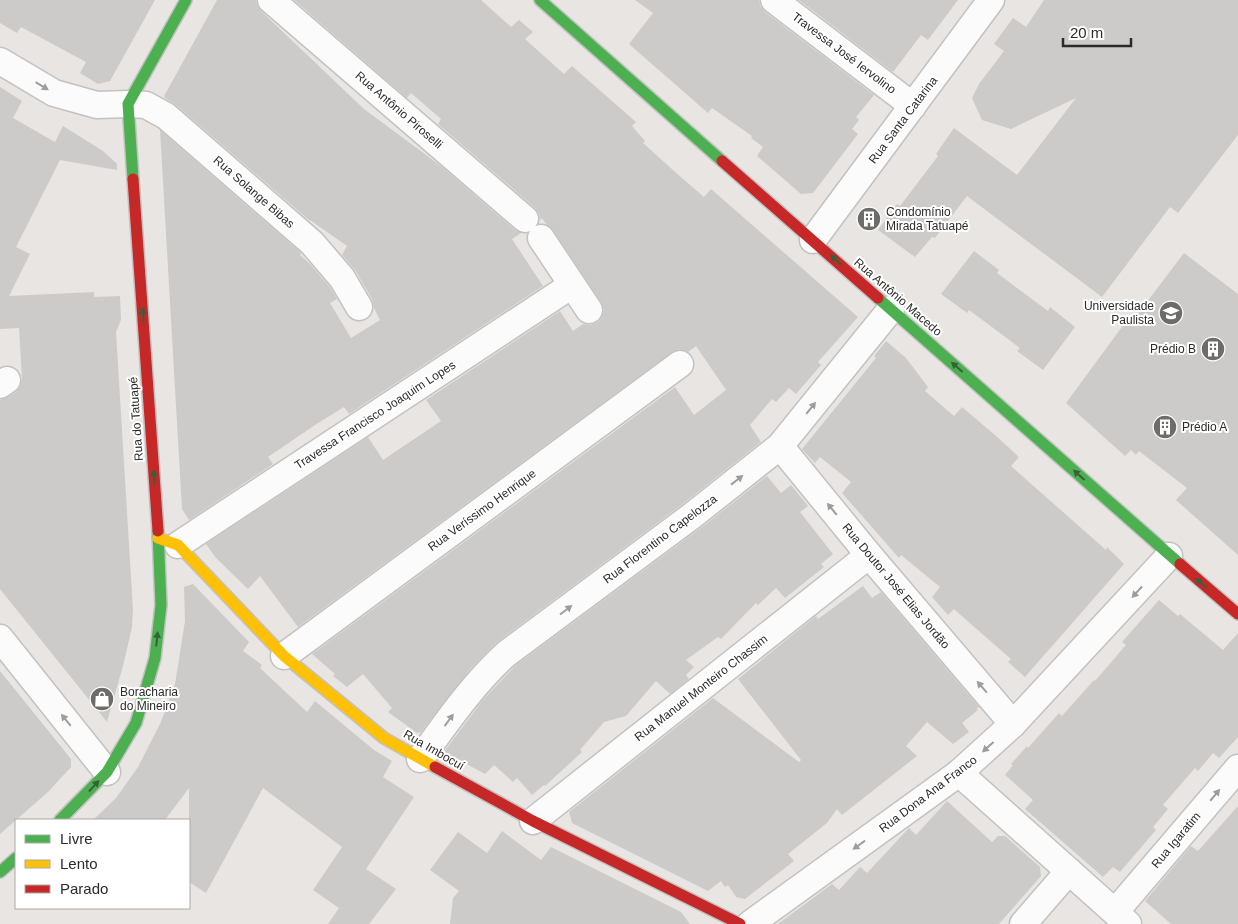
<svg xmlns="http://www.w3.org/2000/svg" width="1238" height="924" viewBox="0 0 1238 924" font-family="Arial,sans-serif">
  <rect width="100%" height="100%" fill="#e8e5e2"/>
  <!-- building -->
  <g fill="#cdcbc9">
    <path d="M 0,0 L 155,0 L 110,81 L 98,84 L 80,73 L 86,62 L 21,27 L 17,33 L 0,23 Z"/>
    <path d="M 217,0 L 256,0 L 257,5 L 261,11 L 364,109 L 441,166 L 515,230 L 521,233 L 512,239 L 543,286 L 349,414 L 344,407 L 315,425 L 268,457 L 273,464 L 189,520 L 182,509 L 160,130 L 301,253 L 300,255 L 310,264 L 330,287 L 337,299 L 330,303 L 351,338 L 380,320 L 374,308 L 372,299 L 355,270 L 342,255 L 347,246 L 310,220 L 310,221 L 176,105 L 165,98 L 164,96 L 168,89 Z"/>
    <path d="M 294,0 L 481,0 L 511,27 L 519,20 L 533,32 L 525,39 L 564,74 L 572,66 L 636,122 L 632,126 L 645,141 L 643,143 L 683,179 L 704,197 L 711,189 L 858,317 L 818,362 L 821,365 L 796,394 L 789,388 L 776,402 L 772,399 L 750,425 L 761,442 L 684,503 L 496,643 L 471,668 L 421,732 L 417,733 L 388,712 L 392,708 L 363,674 L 347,687 L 333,676 L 335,674 L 312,654 L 675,387 L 694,415 L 726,390 L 696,346 L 688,352 L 679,349 L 672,352 L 298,627 L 260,576 L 248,589 L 216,558 L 206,544 L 368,437 L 383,460 L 441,421 L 426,400 L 560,311 L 573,331 L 583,324 L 590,325 L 598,322 L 602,317 L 604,310 L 601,302 L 553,230 L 546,224 L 542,218 L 540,220 L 539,214 L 535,208 L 438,124 L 441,119 L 411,93 L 407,98 Z"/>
    <path d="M 635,0 L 759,0 L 760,6 L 765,12 L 874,95 L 856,117 L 859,120 L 852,129 L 858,134 L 813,193 L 801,194 L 757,156 L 763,147 L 751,138 L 752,136 L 712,108 L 708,113 L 629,44 L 653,13 Z"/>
    <path d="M 799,0 L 958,0 L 928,40 L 921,35 L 893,72 Z"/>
    <path d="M 1044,0 L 1238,0 L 1238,135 L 1178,213 L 1170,207 L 1102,297 L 967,196 L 935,238 L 932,237 L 915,257 L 878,230 L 897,204 L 900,206 L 938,156 L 936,154 L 954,128 L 1017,175 L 1076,98 L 1011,129 L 982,120 L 972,98 L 979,84 L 1004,51 L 994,44 L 1013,18 L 1026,27 Z"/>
    <path d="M 0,87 L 22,101 L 13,118 L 55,142 L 63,126 L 103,151 L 117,164 L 117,170 L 60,160 L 16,247 L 30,254 L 9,296 L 94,292 L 94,297 L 120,296 L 121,320 L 116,332 L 133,610 L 132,627 L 123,666 L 107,722 L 0,589 L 0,400 L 8,397 L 16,392 L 20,387 L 22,379 L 19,328 L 0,329 Z"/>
    <path d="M 974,251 L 999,270 L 997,273 L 1048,311 L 1050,307 L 1075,327 L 1043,370 L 1017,351 L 1020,348 L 969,310 L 967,313 L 941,294 Z"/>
    <path d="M 1184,253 L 1238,294 L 1238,555 L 1176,500 L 1187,488 L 1139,451 L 1136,455 L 1131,450 L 1125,456 L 1066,403 L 1130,316 L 1134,319 Z"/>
    <path d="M 886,341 L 906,358 L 928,387 L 925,391 L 954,416 L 962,407 L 996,436 L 1019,457 L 1011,466 L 1106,550 L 1107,547 L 1124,564 L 1025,677 L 1008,662 L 1011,659 L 972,625 L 954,609 L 948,615 L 932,597 L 940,587 L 901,555 L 899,558 L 842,493 L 851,482 L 820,457 L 815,463 L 802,449 L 876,358 L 874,356 Z"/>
    <path d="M 767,476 L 781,493 L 791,485 L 808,506 L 800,512 L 833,554 L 821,564 L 824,567 L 785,598 L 776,588 L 758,605 L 756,603 L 721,639 L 718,637 L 686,660 L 694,667 L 686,675 L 689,679 L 670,694 L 656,681 L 626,716 L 604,722 L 580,750 L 582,752 L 545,786 L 544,785 L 532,795 L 517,778 L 513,782 L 494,765 L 485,774 L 444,752 L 482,701 L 516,665 L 702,527 Z"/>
    <path d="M 193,584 L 249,642 L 243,651 L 262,665 L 260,668 L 307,712 L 315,701 L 374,750 L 392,761 L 383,777 L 414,797 L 366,869 L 396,889 L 369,924 L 328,924 L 339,908 L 313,890 L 342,847 L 263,788 L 206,893 L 189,882 L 189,788 L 165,820 L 93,820 L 116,798 L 138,767 L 161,722 L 175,684 L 185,621 L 184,587 Z"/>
    <path d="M 863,586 L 872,598 L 881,592 L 979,707 L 976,709 L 978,710 L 962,723 L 969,732 L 953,744 L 927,722 L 906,746 L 917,756 L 842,815 L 837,809 L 827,823 L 788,854 L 794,861 L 745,899 L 736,897 L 728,885 L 725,887 L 721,881 L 708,891 L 572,823 L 569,812 L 713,698 L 799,762 L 801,760 L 738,679 L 816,616 L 818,619 Z"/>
    <path d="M 1159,600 L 1178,616 L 1180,614 L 1223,650 L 1238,633 L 1238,737 L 1219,758 L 1213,753 L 1198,771 L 1195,768 L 1163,805 L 1168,809 L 1153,827 L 1156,830 L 1120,872 L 1113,867 L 1103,877 L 1025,809 L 1033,800 L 1005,775 L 1013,765 L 1011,764 L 1027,746 L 1028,748 L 1059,713 L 1062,716 L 1094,680 L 1095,681 L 1126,645 L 1122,642 Z"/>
    <path d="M 0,671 L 71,759 L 71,767 L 48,792 L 0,834 Z"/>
    <path d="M 947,801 L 992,842 L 998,836 L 1005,836 L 1040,867 L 1041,876 L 999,924 L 778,924 L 832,884 L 839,890 L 860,867 L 867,873 L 909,828 L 916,835 Z"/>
    <path d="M 1238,806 L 1238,924 L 1171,924 L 1145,901 L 1191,846 L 1198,851 Z"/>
    <path d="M 502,831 L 541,860 L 551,847 L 681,912 L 690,924 L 450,924 L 453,898 L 459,891 L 430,870 L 458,832 L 487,853 Z"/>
  </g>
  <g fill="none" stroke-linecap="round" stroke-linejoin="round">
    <!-- street casing -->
    <g stroke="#c2c2c2" stroke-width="29">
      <g id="street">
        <path d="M 271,0 L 525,219"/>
        <path d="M 774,0 L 913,106"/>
        <path d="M 0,61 L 54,93 L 97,105 L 128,104 L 146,105 L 166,116 L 312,243 L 342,278 L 359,307"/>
        <path d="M 541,238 L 589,310"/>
        <path d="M 813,240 L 991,0"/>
        <path d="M 0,385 L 7,380"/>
        <path d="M 780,446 L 869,555 L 1013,724"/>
        <path d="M 178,545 L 572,285"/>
        <path d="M 0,638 L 107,772"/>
        <path d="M 284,656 L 680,364"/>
        <path d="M 420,759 C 447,722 472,685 506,654 L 693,515 L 780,446 L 891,309"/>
        <path d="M 959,773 L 1128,924"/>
        <path d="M 533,821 L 869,555"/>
        <path d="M 1115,912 L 1238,768"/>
        <path d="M 750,924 L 959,773 L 1013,724 L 1169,556"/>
        <path d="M 1023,924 L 1069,871"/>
      </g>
    </g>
    <!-- fast casing -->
    <g stroke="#c2c2c2" stroke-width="14">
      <g id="fast">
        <path d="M 540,0 L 722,161"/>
        <path d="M 133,179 L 128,104 L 186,0"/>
        <path d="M 878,298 L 1180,564"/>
        <path d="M 60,820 L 107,772 L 136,723 L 155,658 L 161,605 L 158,531"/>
        <path d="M 0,872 L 16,858"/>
      </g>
    </g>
    <!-- slow casing -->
    <g stroke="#c2c2c2" stroke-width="14">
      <path id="slow" d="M 158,538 L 178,545 L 284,656 L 384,738 L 435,767"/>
    </g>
    <!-- jam casing -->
    <g stroke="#c2c2c2" stroke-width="14">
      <g id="jam">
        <path d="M 722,161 L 878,298"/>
        <path d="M 133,179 L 158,531"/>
        <path d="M 1180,564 L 1238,614"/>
        <path d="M 435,767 L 533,821 L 740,924"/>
      </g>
    </g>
    <!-- street -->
    <use href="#street" stroke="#fcfbfb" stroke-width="26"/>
    <!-- fast -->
    <use href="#fast" stroke="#4caf50" stroke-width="11"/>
    <!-- slow -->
    <use href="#slow" stroke="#ffc107" stroke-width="11"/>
    <!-- jam -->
    <use href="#jam" stroke="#c62828" stroke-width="11"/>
  </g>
  <!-- one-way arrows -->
  <defs><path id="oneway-solid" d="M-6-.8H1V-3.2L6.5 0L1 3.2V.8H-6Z" transform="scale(1.25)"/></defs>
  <g fill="#9e9d9d">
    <use href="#oneway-solid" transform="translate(42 86) rotate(31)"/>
    <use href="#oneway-solid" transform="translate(811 408) rotate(-51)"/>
    <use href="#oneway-solid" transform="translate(737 480) rotate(-38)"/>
    <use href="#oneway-solid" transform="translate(832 509) rotate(-129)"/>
    <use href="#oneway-solid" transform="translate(1137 592) rotate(133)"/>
    <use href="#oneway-solid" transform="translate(566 610) rotate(-37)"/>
    <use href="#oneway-solid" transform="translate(982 687) rotate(-131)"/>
    <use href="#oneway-solid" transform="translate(66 720) rotate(-129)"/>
    <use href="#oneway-solid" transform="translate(449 720) rotate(-54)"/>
    <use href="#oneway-solid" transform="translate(988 747) rotate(138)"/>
    <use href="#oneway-solid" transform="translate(1215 795) rotate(-50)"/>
    <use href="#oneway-solid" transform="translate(859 845) rotate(144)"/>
  </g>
  <g fill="#38603a">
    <use href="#oneway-solid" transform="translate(836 260) rotate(-138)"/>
    <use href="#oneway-solid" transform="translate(143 315) rotate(-94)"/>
    <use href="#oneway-solid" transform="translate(957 367) rotate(-139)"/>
    <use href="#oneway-solid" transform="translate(1079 475) rotate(-138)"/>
    <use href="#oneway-solid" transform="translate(154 477) rotate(-94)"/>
    <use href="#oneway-solid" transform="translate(1201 583) rotate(-140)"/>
    <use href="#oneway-solid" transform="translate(157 639) rotate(-84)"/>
    <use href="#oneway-solid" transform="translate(94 786) rotate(-47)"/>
  </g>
  <!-- icons -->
  <defs>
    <g id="building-disc" transform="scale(1.25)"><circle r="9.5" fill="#6d6c6b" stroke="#fff"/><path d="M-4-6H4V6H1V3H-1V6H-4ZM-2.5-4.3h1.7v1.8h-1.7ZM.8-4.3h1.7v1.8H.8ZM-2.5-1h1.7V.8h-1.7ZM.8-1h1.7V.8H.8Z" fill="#fff"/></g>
    <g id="university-disc" transform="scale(1.25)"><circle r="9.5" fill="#6d6c6b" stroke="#fff"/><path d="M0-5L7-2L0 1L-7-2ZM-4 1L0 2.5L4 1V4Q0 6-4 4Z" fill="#fff"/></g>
    <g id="shop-disc" transform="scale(1.25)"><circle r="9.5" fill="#6d6c6b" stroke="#fff"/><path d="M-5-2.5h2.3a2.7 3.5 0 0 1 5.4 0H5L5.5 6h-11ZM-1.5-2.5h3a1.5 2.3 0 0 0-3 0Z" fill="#fff"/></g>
  </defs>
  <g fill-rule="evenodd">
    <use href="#building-disc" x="869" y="219"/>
    <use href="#university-disc" x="1171" y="313"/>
    <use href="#building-disc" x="1213" y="349"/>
    <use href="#building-disc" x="1165" y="427"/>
    <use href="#shop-disc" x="102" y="699"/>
  </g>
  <g text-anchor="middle" stroke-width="4" stroke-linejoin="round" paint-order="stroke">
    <!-- street labels -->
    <g font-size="12" fill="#2b2b2b" stroke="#fff">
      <text transform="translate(844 53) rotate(37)" y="4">Travessa José Iervolino</text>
      <text transform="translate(399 110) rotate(41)" y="4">Rua Antônio Piroselli</text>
      <text transform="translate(903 120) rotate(-53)" y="4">Rua Santa Catarina</text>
      <text transform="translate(254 192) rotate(41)" y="4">Rua Solange Bibas</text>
      <text transform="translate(898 297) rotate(41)" y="4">Rua Antônio Macedo</text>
      <text transform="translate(375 415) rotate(-33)" y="4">Travessa Francisco Joaquim Lopes</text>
      <text transform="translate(136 419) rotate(-94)" y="4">Rua do Tatuapé</text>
      <text transform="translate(482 510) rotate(-36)" y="4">Rua Veríssimo Henrique</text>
      <text transform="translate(660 539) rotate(-37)" y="4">Rua Florentino Capelozza</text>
      <text transform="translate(896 586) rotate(50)" y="4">Rua Doutor José Elias Jordão</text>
      <text transform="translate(701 688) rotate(-38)" y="4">Rua Manuel Monteiro Chassim</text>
      <text transform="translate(434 750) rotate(30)" y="4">Rua Imbocuí</text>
      <text transform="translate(928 794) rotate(-37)" y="4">Rua Dona Ana Franco</text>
      <text transform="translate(1176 840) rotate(-50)" y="4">Rua Igaratim</text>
    </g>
    <!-- poi labels -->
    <g font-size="12" fill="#2b2b2b" stroke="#fff" text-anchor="start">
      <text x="886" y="216">Condomínio<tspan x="886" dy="14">Mirada Tatuapé</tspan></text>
      <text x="1154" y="310" text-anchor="end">Universidade<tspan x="1154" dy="14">Paulista</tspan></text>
      <text x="1196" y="353" text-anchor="end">Prédio B</text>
      <text x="1182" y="431">Prédio A</text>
      <text x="120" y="696">Boracharia<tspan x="120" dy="14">do Mineiro</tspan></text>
    </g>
  </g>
  <!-- legend -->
  <rect x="15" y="819" width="175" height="90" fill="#ffffff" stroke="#aaaaaa"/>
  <rect x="25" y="835" width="25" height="8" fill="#4caf50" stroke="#aaaaaa"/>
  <text x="60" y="844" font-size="15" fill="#2b2b2b">Livre</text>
  <rect x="25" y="860" width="25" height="8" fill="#ffc107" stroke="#aaaaaa"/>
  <text x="60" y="869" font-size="15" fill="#2b2b2b">Lento</text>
  <rect x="25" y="885" width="25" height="8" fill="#c62828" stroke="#aaaaaa"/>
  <text x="60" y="894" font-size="15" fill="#2b2b2b">Parado</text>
  <!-- scale -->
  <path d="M1063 38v8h68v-8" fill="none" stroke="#2b2b2b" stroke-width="2.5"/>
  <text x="1070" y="38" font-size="15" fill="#2b2b2b" stroke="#ffffff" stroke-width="4" paint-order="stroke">20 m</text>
</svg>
